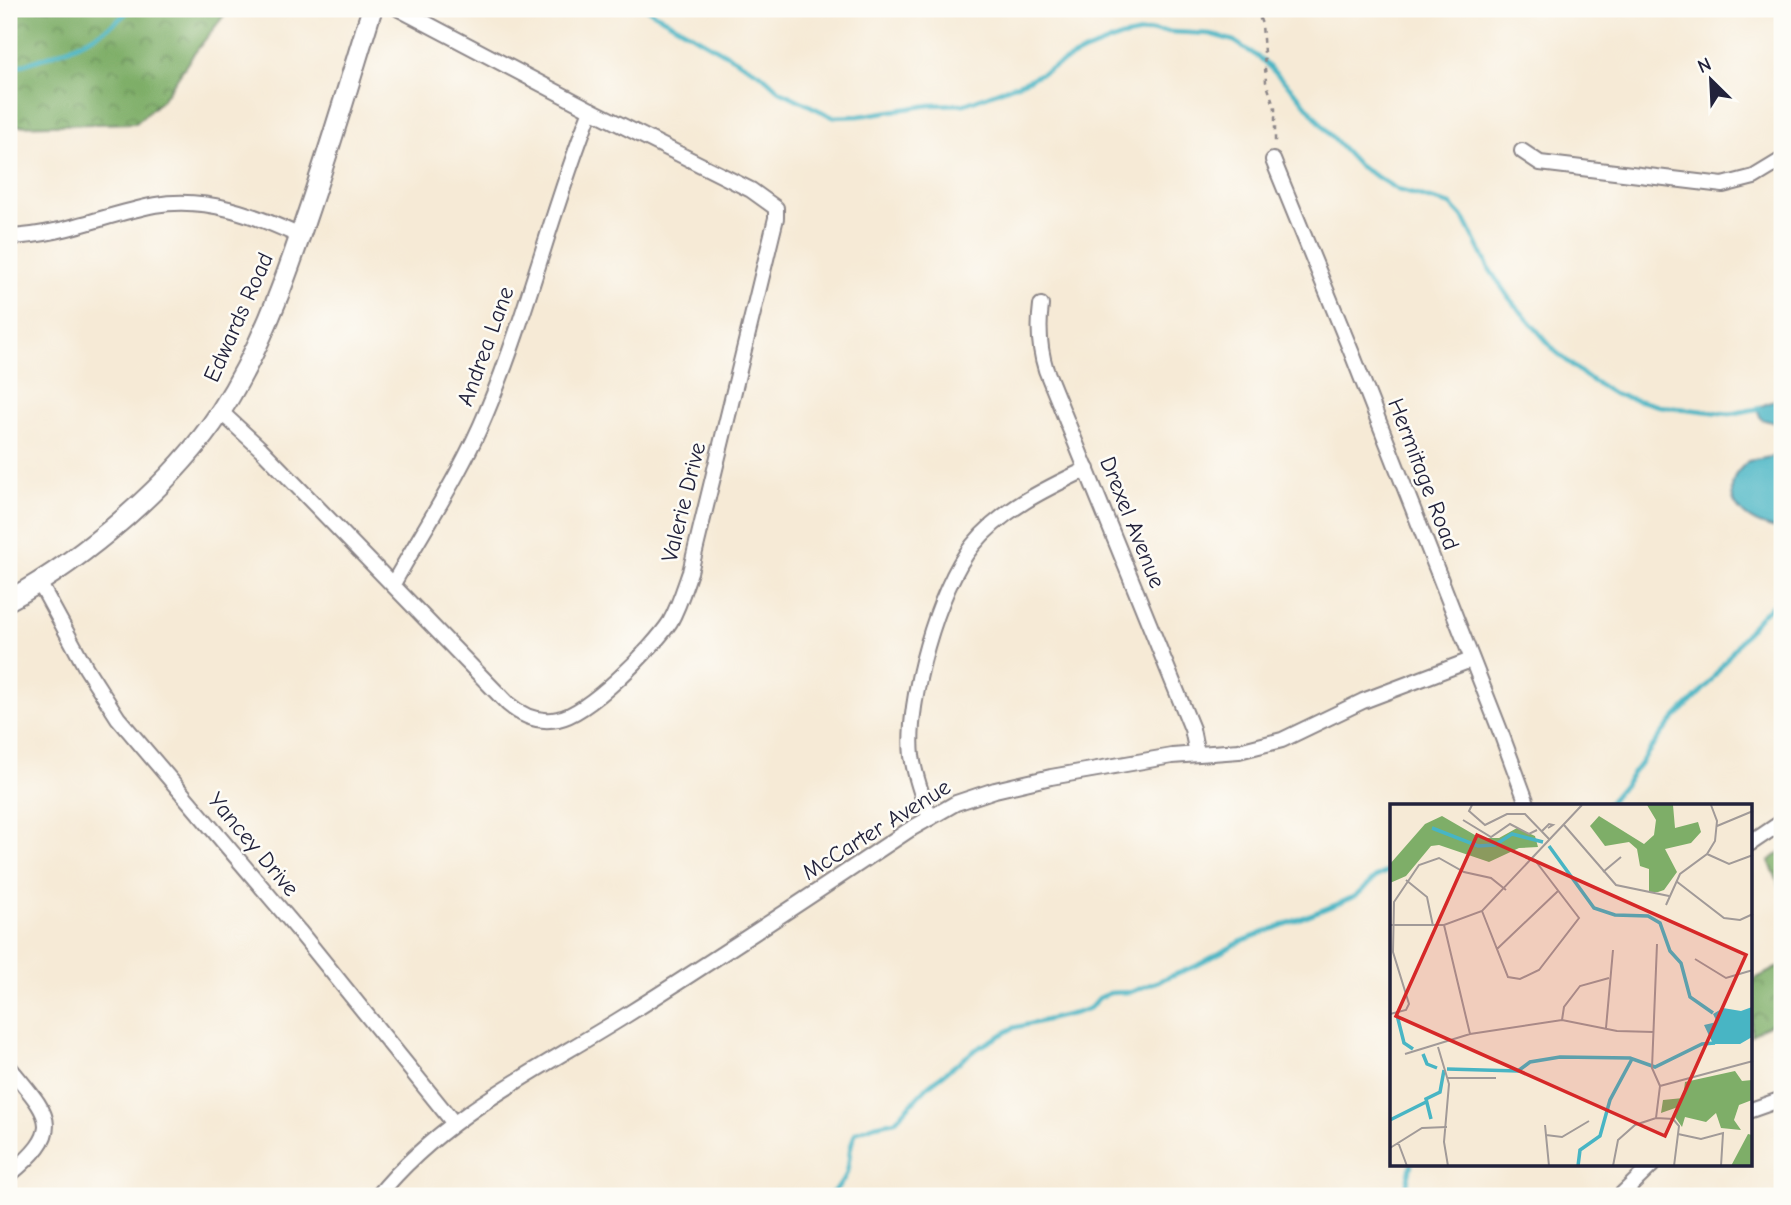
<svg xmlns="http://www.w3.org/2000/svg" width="1791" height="1205" viewBox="0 0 1791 1205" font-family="'Comic Neue',sans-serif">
  <defs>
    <pattern id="forest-crowns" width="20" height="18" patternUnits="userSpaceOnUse" patternTransform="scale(1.75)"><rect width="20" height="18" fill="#7eae68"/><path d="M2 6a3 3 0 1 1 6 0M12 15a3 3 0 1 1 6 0" fill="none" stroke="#678d57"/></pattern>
  </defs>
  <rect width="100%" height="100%" fill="#fdfcf7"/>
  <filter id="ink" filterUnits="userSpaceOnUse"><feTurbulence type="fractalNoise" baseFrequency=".0143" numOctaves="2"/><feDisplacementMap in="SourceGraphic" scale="14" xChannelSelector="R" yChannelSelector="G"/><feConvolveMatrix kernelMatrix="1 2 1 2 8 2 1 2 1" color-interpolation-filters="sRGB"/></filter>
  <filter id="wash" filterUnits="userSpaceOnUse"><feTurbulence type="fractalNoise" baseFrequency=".00686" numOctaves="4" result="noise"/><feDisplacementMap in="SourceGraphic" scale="28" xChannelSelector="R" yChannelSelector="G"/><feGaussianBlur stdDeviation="1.57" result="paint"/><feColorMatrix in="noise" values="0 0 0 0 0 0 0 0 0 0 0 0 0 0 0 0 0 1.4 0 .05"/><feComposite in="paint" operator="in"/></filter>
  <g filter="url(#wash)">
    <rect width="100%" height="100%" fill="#f6ead6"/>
    <!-- forest -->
    <g fill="url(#forest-crowns)" stroke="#506852" stroke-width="2">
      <path d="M 9,9 L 23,11 L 29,9 L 229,9 L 193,55 L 162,100 L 136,123 L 9,126 Z"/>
      <path d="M 1782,851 L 1782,891 L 1769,861 Z"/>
      <path d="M 1782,965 L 1782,1017 L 1751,1035 L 1751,981 Z"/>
    </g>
    <!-- water -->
    <g fill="#48b5c4" stroke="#356c80" stroke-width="2">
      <path d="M 1782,369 L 1782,425 L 1761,419 L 1757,408 L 1775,400 L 1781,387 Z"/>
      <path d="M 1782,455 L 1782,530 C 1755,527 1720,507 1736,474 C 1739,470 1744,465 1748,461 Z"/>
    </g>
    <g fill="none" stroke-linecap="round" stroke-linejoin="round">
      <!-- stream -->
      <g stroke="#48b5c4" stroke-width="4.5">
        <path d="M 647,9 L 761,74 L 780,91 L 833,117 L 859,116 L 930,105 L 965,104 L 1028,80 L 1083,52 L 1121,37 L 1152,31 L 1210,34 L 1234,41 L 1261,59 L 1297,94 L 1331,136 L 1359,166 L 1398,190 L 1451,205 L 1465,220 L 1490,270 L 1509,298 L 1555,351 L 1585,376 L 1614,394 L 1659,406 L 1730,414 L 1761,408"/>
        <path d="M 9,69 C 47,58 103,39 130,9"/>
        <path d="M 1606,806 C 1630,781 1647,752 1668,726 C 1681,710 1697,698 1709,683 C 1732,654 1751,619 1782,598"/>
        <path d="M 828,1196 C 859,1172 842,1160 856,1132 L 875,1125 L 895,1121 L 929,1085 L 975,1050 L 1013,1028 L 1076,1013 L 1090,1008 L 1099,998 L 1110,993 L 1131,992 L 1196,966 L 1242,941 L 1340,903 L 1357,895 L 1376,877 L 1392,869"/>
        <path d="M 1404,1196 L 1411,1165"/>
      </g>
    </g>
  </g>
  <g filter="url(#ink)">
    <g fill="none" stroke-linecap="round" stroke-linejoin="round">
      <!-- minor casing -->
      <g stroke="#8c8688" stroke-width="18">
        <g id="minor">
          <path d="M 1522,151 L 1540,163 L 1723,185 L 1754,177 L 1782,160"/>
          <path d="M 1273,160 L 1353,356 L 1501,733 L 1528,806"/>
          <path d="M 9,237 C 63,235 104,215 155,205 C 206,196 255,215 300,236"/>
          <path d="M 1041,305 C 1038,328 1039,348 1046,370 L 1192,729 L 1197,754"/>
          <path d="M 221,412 L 261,449 L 508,704 C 522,716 539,723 558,719 C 588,714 653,648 670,622 C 679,606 684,589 690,572 L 776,218 L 776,208 L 751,190 L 591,110 L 399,9"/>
          <path d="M 39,582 L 86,668 L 118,718 L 299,931 L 453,1122"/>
          <path d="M 393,584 C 425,527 462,472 487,411 C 528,313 552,208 591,110"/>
          <path d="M 930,818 C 923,798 915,778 912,756 C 906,702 938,587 973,545 C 1001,510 1047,488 1087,469"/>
          <path d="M 1751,843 L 1782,822"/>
          <path d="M 9,1067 C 50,1117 66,1128 9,1175"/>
          <path d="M 1751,1110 L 1782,1099"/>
          <path d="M 378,1196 C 443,1115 539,1070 625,1016 C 721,956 815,893 909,830 L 956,803 L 995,790 L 1051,777 L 1172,756 L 1239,751 L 1282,740 L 1363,701 L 1471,660"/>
          <path d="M 1620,1196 L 1652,1165"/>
        </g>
      </g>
      <!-- tertiary casing -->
      <g stroke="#8c8688" stroke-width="23">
        <path id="tertiary" d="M 9,600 C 85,558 174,483 221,411 C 259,352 283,287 305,221 C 329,151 350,80 372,9"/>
      </g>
      <!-- path -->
      <path stroke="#8c8688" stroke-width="2.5" stroke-dasharray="5 5" stroke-linecap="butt" d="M 1256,9 L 1262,24 L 1266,82 L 1275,108 L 1275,146"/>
      <!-- minor -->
      <use href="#minor" stroke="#fff" stroke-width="14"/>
      <!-- tertiary -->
      <use href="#tertiary" stroke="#fff" stroke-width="19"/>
    </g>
  </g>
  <g text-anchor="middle" stroke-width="5" stroke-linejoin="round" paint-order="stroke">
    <!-- street labels -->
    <g font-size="23" fill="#22223b" stroke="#fdfcf7">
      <text transform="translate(238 317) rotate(-66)" y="8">Edwards Road</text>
      <text transform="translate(485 346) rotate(-70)" y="8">Andrea Lane</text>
      <text transform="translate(1424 474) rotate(69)" y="8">Hermitage Road</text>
      <text transform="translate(683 502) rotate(-76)" y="8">Valerie Drive</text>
      <text transform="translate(1133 522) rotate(68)" y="8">Drexel Avenue</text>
      <text transform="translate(876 829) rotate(-32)" y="8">McCarter Avenue</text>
      <text transform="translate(254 844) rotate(50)" y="8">Yancey Drive</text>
    </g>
  </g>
  <!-- overview -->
  <g transform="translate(1390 804)">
    <rect width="362" height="362" fill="#f6ead6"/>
    <path d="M 257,1 L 283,1 L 285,24 L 308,18 L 311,28 L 301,39 L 275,45 L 287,68 L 274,86 L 268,88 L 259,88 L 259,65 L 250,62 L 247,45 L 239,38 L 215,42 L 200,22 L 209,12 L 254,40 L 264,31 L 266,16 ZM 52,12 L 90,34 L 109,34 L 127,24 L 145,32 L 148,43 L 129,44 L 99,58 L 49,41 L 41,42 L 16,72 L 0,79 L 0,60 L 35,20 ZM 345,267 L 352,277 L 362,276 L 362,296 L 349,301 L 344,316 L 351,326 L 331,324 L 326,309 L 316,318 L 295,313 L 292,323 L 285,313 L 288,303 L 271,309 L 273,296 L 293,294 L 295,278 ZM 358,330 L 362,331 L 362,362 L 341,362 Z" fill="#7eae68"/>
    <path d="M 362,203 L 362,233 L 350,240 L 323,240 L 314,221 L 327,218 L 323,210 L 333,204 L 351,207 Z" fill="#48b5c4"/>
    <path fill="none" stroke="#48b5c4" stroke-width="3.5" d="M 42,24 L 88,42 L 105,41 L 122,30 L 153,38M 159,42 L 204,104 L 225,111 L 258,112 L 270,119 L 280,147 L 291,159 L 300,193 L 323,209M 7,211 L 14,239 L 23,245M 33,250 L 37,260 L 47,264M 57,265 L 128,267 L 140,258 L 170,253 L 240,254 L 265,263 L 312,240 L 325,239M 41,315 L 36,295 L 50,288 L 54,266M 0,316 L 36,298M 188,362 L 190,346 L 210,332 L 220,296 L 242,255"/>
    <path fill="none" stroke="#a19a98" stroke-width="2" d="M 82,1 L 79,7 L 95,21 L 117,10 L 135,10 L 160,36M 73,16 L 101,33 L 120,20 L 139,30 L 147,26M 174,21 L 226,81 L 279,92M 327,22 L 363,7M 151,28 L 159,20 L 163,21 L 158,24M 317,50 L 339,60 L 363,51M 213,68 L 231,53M 16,76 L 37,93 L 43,122M 286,77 L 334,114 L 350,116 L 363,110M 276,101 L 290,70 L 317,50 L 325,37 L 327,17 L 321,1M 92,107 L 118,173 L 130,175 L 149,166 L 189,114 L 144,55M 1,121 L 54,121 L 92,107 L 192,1M 54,121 L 80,230M 267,140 L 262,264 L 270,282M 107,145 L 168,87M 305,155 L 336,174 L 363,166M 0,210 L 16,206 L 19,200 L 3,148 L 4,98 L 29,61 L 49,54 L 74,68 L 101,74 L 116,86M 172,216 L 174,203 L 190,182 L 219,174M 216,224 L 223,146M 48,243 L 59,280 L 54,338 L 58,362M 15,250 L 80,230 L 172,216 L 227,227 L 264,228M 58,274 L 106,274M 270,282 L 363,257M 266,314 L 270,282M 155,321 L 159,362M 288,330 L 311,335 L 333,329 L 331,362M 156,331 L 172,333 L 199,317M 8,338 L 17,362M 0,344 L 32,324 L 57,323M 223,362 L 228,336 L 245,321 L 266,314 L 283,315 L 289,322 L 284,362"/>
    <path fill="#d62828" fill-opacity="0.15" stroke="#d62828" stroke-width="3.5" d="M 87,31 L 356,151 L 275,332 L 6,212 Z"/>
    <rect width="362" height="362" fill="none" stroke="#22223b" stroke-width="3.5"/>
  </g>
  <!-- margin -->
  <rect width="1791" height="1205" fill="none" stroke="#fdfcf7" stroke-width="35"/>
  <!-- north arrow -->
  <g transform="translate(1711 80) rotate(336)" stroke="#fdfcf7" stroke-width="5" paint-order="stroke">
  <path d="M0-5L12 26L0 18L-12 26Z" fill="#22223b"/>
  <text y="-10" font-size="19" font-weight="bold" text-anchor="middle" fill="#22223b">N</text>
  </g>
</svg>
